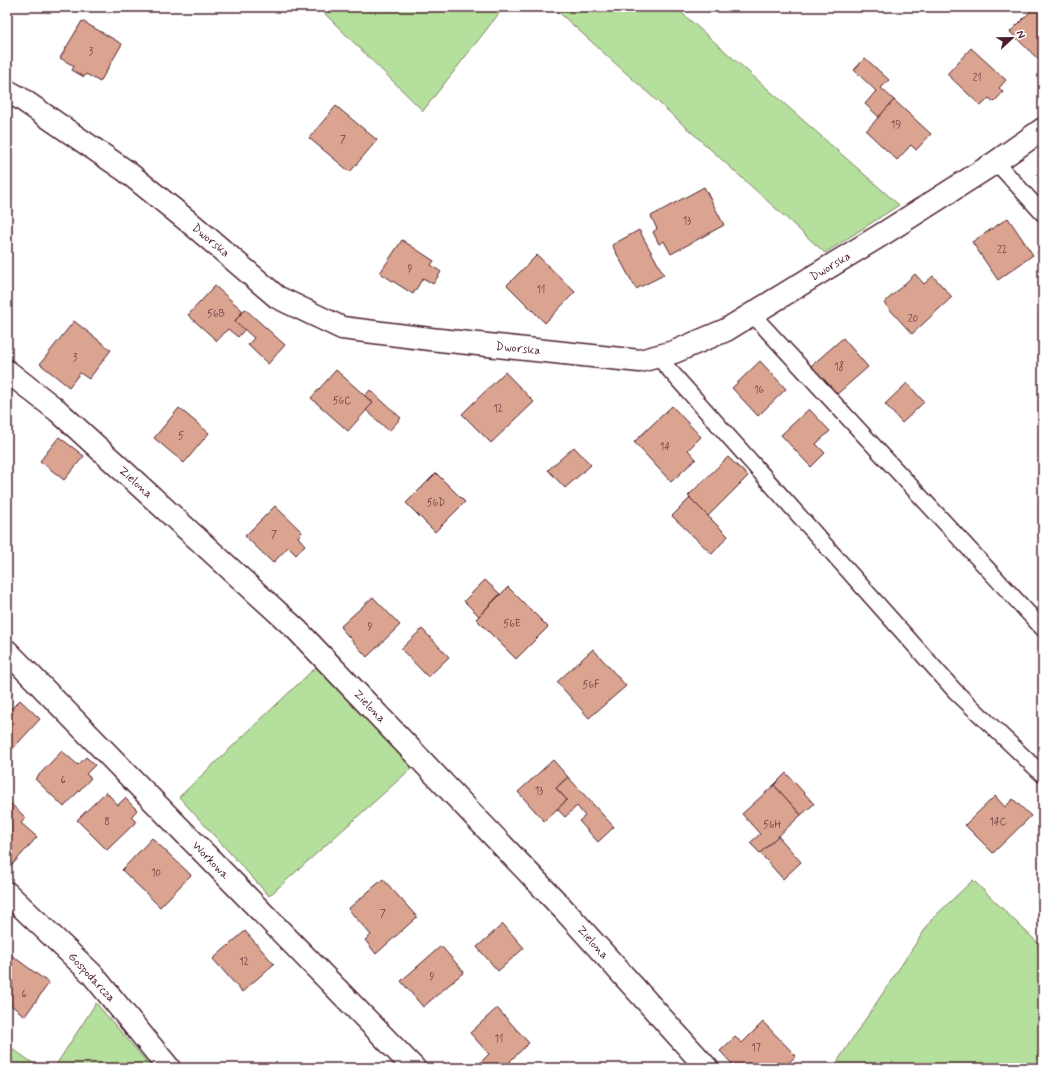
<svg xmlns="http://www.w3.org/2000/svg" width="1050" height="1075" viewBox="0 0 1050 1075" font-family="Mynerve,sans-serif">
  <rect width="100%" height="100%" fill="#fff"/>
  <filter id="ink" filterUnits="userSpaceOnUse"><feTurbulence type="fractalNoise" baseFrequency=".025" numOctaves="2"/><feDisplacementMap in="SourceGraphic" scale="8" xChannelSelector="R" yChannelSelector="G"/><feConvolveMatrix kernelMatrix="1 2 1 2 8 2 1 2 1" color-interpolation-filters="sRGB"/></filter>
  <g filter="url(#ink)">
    <!-- green -->
    <g fill="#b5df9c" stroke="#807f64">
      <path d="M 318,7 L 504,7 L 423,111 Z"/>
      <path d="M 553,7 L 675,7 L 899,205 L 825,253 Z"/>
      <path d="M 317,666 L 413,767 L 269,896 L 179,797 Z"/>
      <path d="M 973,880 L 1043,948 L 1043,1068 L 833,1068 L 932,919 Z"/>
      <path d="M 96,1003 L 152,1068 L 54,1068 Z"/>
      <path d="M 7,1045 L 40,1068 L 7,1068 Z"/>
    </g>
    <!-- building -->
    <g fill="#daa491" stroke="#4a1f2b">
      <path d="M 1035,7 L 1043,7 L 1042,63 L 1010,32 Z"/>
      <path d="M 82,21 L 122,44 L 100,82 L 86,74 L 84,77 L 72,70 L 74,66 L 60,58 Z"/>
      <path d="M 971,48 L 1006,80 L 999,88 L 1003,92 L 994,102 L 989,98 L 981,106 L 947,74 Z"/>
      <path d="M 865,58 L 889,80 L 881,88 L 894,100 L 879,117 L 865,104 L 876,91 L 854,70 Z"/>
      <path d="M 894,100 L 931,134 L 916,150 L 911,145 L 897,160 L 866,131 Z"/>
      <path d="M 336,106 L 377,140 L 350,172 L 309,138 Z"/>
      <path d="M 704,187 L 724,225 L 671,254 L 664,241 L 659,244 L 653,232 L 657,229 L 651,216 Z"/>
      <path d="M 1008,218 L 1033,255 L 998,280 L 972,242 Z"/>
      <path d="M 639,230 L 664,275 L 636,289 L 612,245 Z"/>
      <path d="M 402,240 L 434,261 L 431,265 L 441,272 L 433,284 L 423,278 L 413,294 L 380,273 Z"/>
      <path d="M 1043,248 L 1043,261 L 1037,252 Z"/>
      <path d="M 537,255 L 575,292 L 545,323 L 507,285 Z"/>
      <path d="M 915,274 L 924,284 L 933,276 L 952,297 L 912,334 L 884,303 Z"/>
      <path d="M 215,286 L 243,311 L 235,321 L 245,329 L 238,337 L 228,329 L 217,341 L 188,315 Z"/>
      <path d="M 245,309 L 285,345 L 268,364 L 248,345 L 254,338 L 235,321 Z"/>
      <path d="M 74,321 L 111,350 L 89,379 L 80,373 L 69,387 L 40,364 Z"/>
      <path d="M 843,338 L 868,367 L 836,395 L 811,366 Z"/>
      <path d="M 760,361 L 786,389 L 758,416 L 732,388 Z"/>
      <path d="M 336,370 L 373,403 L 348,431 L 311,398 Z"/>
      <path d="M 505,372 L 534,402 L 491,443 L 462,414 Z"/>
      <path d="M 907,383 L 924,402 L 902,423 L 885,404 Z"/>
      <path d="M 370,390 L 401,418 L 389,431 L 366,410 L 373,403 L 365,396 Z"/>
      <path d="M 672,406 L 701,437 L 688,450 L 696,459 L 671,482 L 634,442 Z"/>
      <path d="M 179,408 L 209,433 L 184,463 L 154,438 Z"/>
      <path d="M 809,409 L 830,431 L 816,444 L 825,453 L 811,467 L 781,435 Z"/>
      <path d="M 59,437 L 84,456 L 64,480 L 40,461 Z"/>
      <path d="M 574,447 L 591,465 L 565,488 L 548,470 Z"/>
      <path d="M 728,457 L 748,476 L 708,516 L 688,496 Z"/>
      <path d="M 436,473 L 465,502 L 435,532 L 406,503 Z"/>
      <path d="M 690,498 L 728,536 L 712,554 L 672,516 Z"/>
      <path d="M 275,506 L 302,532 L 298,537 L 305,545 L 296,555 L 288,547 L 273,563 L 245,536 Z"/>
      <path d="M 485,580 L 500,594 L 479,616 L 464,601 Z"/>
      <path d="M 508,587 L 548,627 L 516,659 L 476,619 Z"/>
      <path d="M 373,597 L 400,625 L 367,657 L 340,627 Z"/>
      <path d="M 422,629 L 449,657 L 428,677 L 401,649 Z"/>
      <path d="M 593,649 L 626,686 L 589,718 L 557,682 Z"/>
      <path d="M 20,700 L 40,719 L 7,755 L 7,705 L 11,709 Z"/>
      <path d="M 62,751 L 78,765 L 86,757 L 95,765 L 86,774 L 91,778 L 64,807 L 35,779 Z"/>
      <path d="M 553,760 L 568,777 L 556,788 L 567,800 L 544,821 L 518,792 Z"/>
      <path d="M 786,773 L 814,804 L 801,815 L 774,785 Z"/>
      <path d="M 568,777 L 614,827 L 598,842 L 579,821 L 585,816 L 577,806 L 565,817 L 557,809 L 567,800 L 556,788 Z"/>
      <path d="M 774,785 L 801,815 L 760,853 L 750,843 L 760,834 L 742,814 Z"/>
      <path d="M 106,792 L 118,805 L 125,798 L 137,810 L 131,817 L 136,822 L 107,850 L 77,820 Z"/>
      <path d="M 995,796 L 1005,807 L 1013,799 L 1031,816 L 993,853 L 965,825 Z"/>
      <path d="M 10,803 L 26,818 L 21,823 L 37,837 L 12,865 L 7,860 L 7,806 Z"/>
      <path d="M 778,836 L 801,862 L 783,879 L 760,853 Z"/>
      <path d="M 152,838 L 191,875 L 160,907 L 122,870 Z"/>
      <path d="M 383,879 L 417,917 L 376,954 L 365,940 L 371,935 L 348,909 Z"/>
      <path d="M 503,924 L 524,948 L 498,971 L 477,947 Z"/>
      <path d="M 245,931 L 274,964 L 242,992 L 213,959 Z"/>
      <path d="M 441,946 L 464,972 L 423,1007 L 401,981 Z"/>
      <path d="M 7,952 L 49,983 L 25,1016 L 7,1002 Z"/>
      <path d="M 497,1008 L 529,1043 L 510,1061 L 512,1066 L 510,1068 L 485,1068 L 480,1063 L 489,1054 L 470,1033 Z"/>
      <path d="M 763,1022 L 796,1056 L 783,1068 L 736,1068 L 720,1051 L 735,1037 L 742,1043 Z"/>
    </g>
    <g fill="none" stroke-linecap="round" stroke-linejoin="round">
      <!-- lane casing -->
      <g stroke="#4a1f2b" stroke-width="18">
        <g id="lane">
          <path d="M 996,162 L 1043,214"/>
          <path d="M 752,314 L 1043,629"/>
          <path d="M 657,356 L 955,691 L 1043,775"/>
        </g>
      </g>
      <!-- street casing -->
      <g stroke="#4a1f2b" stroke-width="25">
        <g id="street">
          <path d="M 7,91 L 20,98 L 126,171 L 194,226 L 277,297 L 342,328 L 430,339 L 640,361 L 674,352 L 726,330 L 886,232 L 996,162 L 1043,129"/>
          <path d="M 7,371 L 58,411 L 297,630 L 566,912 L 707,1068"/>
          <path d="M 7,651 L 414,1068"/>
          <path d="M 7,893 L 92,974 L 169,1068"/>
        </g>
      </g>
      <!-- lane -->
      <use href="#lane" stroke="#fff" stroke-width="15"/>
      <!-- street -->
      <use href="#street" stroke="#fff" stroke-width="22"/>
    </g>
  </g>
  <g text-anchor="middle" stroke-width="3.5" stroke-linejoin="round" paint-order="stroke">
    <!-- number labels -->
    <g font-size="10" fill="#6e4044">
      <text x="91" y="55">3</text>
      <text x="977" y="81">21</text>
      <text x="896" y="128">19</text>
      <text x="343" y="143">7</text>
      <text x="687" y="224">13</text>
      <text x="1002" y="253">22</text>
      <text x="410" y="272">9</text>
      <text x="541" y="293">11</text>
      <text x="216" y="317">56B</text>
      <text x="913" y="322">20</text>
      <text x="75" y="361">3</text>
      <text x="839" y="370">18</text>
      <text x="759" y="393">16</text>
      <text x="342" y="404">56C</text>
      <text x="498" y="412">12</text>
      <text x="181" y="439">5</text>
      <text x="665" y="450">14</text>
      <text x="436" y="506">56D</text>
      <text x="274" y="538">7</text>
      <text x="512" y="627">56E</text>
      <text x="370" y="630">9</text>
      <text x="591" y="688">56F</text>
      <text x="63" y="783">6</text>
      <text x="539" y="794">13</text>
      <text x="107" y="825">8</text>
      <text x="998" y="825">14C</text>
      <text x="772" y="828">56H</text>
      <text x="156" y="876">10</text>
      <text x="383" y="917">7</text>
      <text x="244" y="965">12</text>
      <text x="432" y="980">9</text>
      <text x="24" y="997">6</text>
      <text x="499" y="1042">11</text>
      <text x="756" y="1051">17</text>
    </g>
    <!-- street labels -->
    <g font-size="12" fill="#4a1f2b" stroke="#fff">
      <text transform="translate(211 240) rotate(40)" y="4">Dworska</text>
      <text transform="translate(830 266) rotate(-31)" y="4">Dworska</text>
      <text transform="translate(518 348) rotate(6)" y="4">Dworska</text>
      <text transform="translate(136 482) rotate(42)" y="4">Zielona</text>
      <text transform="translate(370 706) rotate(46)" y="4">Zielona</text>
      <text transform="translate(211 860) rotate(46)" y="4">Workowa</text>
      <text transform="translate(593 942) rotate(48)" y="4">Zielona</text>
      <text transform="translate(92 977) rotate(47)" y="4">Gospodarcza</text>
    </g>
  </g>
  <!-- margin -->
  <rect width="1050" height="1075" fill="none" stroke="#fff" stroke-width="24"/>
  <rect x="12" y="12" width="1026" height="1051" fill="none" stroke="#4a1f2b" stroke-width="1.5" filter="url(#ink)"/>
  <!-- north arrow -->
  <g transform="translate(1012 38) rotate(68)" stroke="#ffffff" stroke-width="3" paint-order="stroke">
  <path d="M0-3L7 15L0 10L-7 15Z" fill="#4a1f2b"/>
  <text y="-6" font-size="11" font-weight="bold" text-anchor="middle" fill="#4a1f2b">N</text>
  </g>
</svg>
